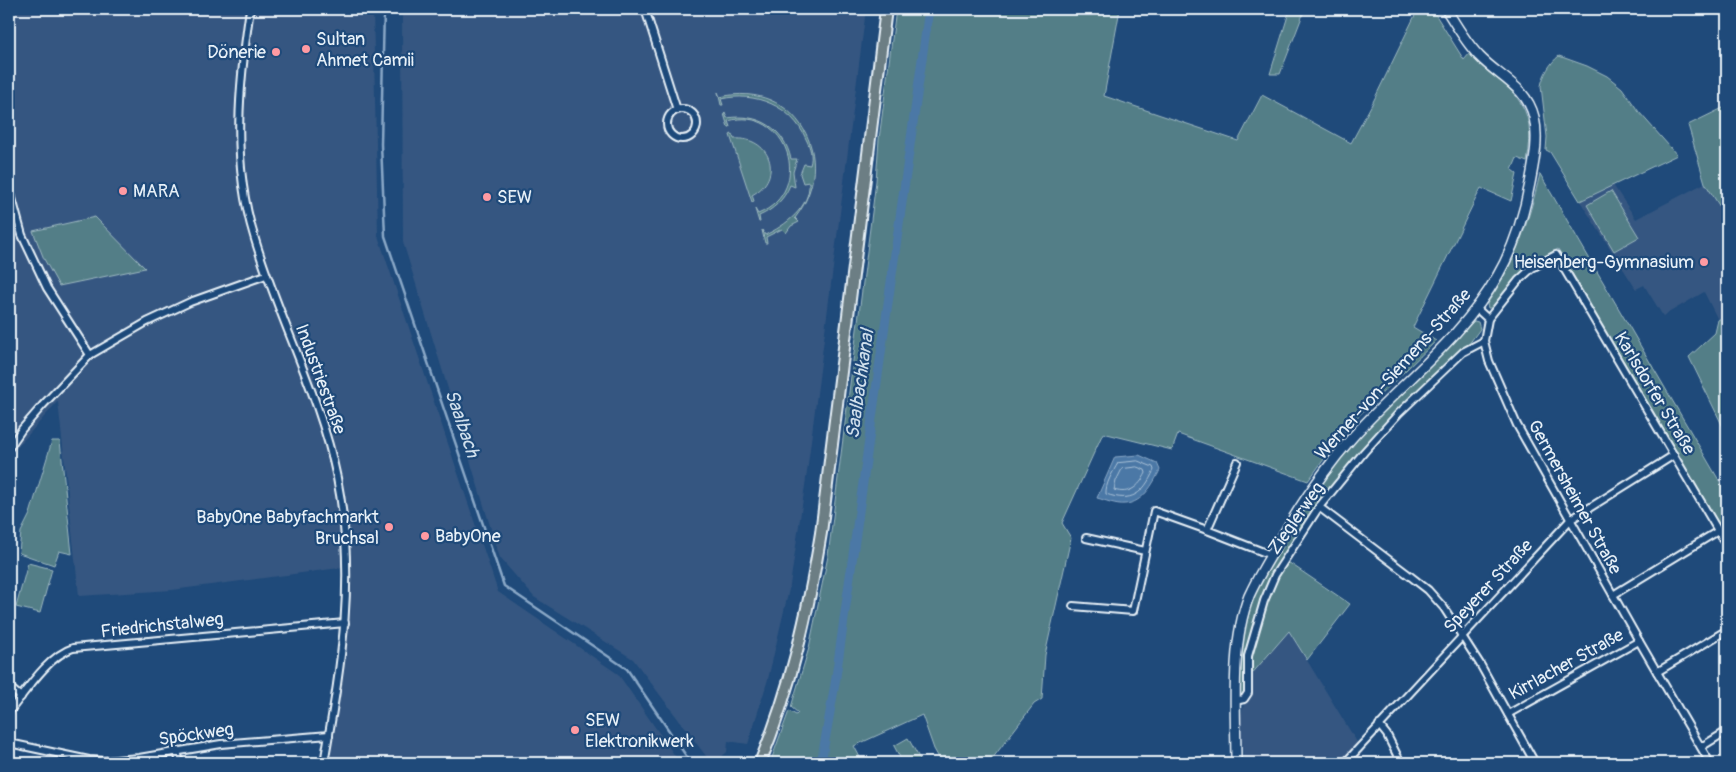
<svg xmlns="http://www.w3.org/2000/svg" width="1736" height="772" viewBox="0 0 1736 772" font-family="Pangolin,sans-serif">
  <rect width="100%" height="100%" fill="#1f4a7a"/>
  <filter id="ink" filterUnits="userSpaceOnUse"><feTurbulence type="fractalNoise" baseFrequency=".02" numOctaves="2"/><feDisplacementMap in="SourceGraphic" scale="10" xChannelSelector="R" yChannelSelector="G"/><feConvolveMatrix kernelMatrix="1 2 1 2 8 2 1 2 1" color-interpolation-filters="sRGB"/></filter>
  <g filter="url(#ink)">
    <!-- built -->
    <g fill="#365781">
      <path d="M 9,9 L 373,9 L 378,236 L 498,592 L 618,674 L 680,763 L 324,763 L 341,654 L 347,567 L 172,590 L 79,596 L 58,401 L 14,451 L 9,447 Z"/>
      <path d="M 402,9 L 866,9 L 807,472 L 790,585 L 768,679 L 748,744 L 728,741 L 727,752 L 719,759 L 709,760 L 633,659 L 534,597 L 500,558 L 403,242 Z"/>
      <path d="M 1705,183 L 1727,218 L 1727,315 L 1718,320 L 1704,292 L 1663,316 L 1644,285 L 1636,289 L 1580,201 L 1613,185 L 1636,219 Z"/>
      <path d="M 1289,631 L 1363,752 L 1354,763 L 1243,763 L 1241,715 L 1253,672 Z"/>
    </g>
    <!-- green -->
    <g fill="#527e87" stroke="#9db8c0">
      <path d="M 896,9 L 1120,9 L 1104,96 L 1238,141 L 1262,95 L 1351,143 L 1372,104 L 1418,9 L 1432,9 L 1464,60 L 1470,53 C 1509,92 1539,99 1527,162 L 1517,158 L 1512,170 L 1517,174 L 1511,201 L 1481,188 L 1413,327 L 1436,341 L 1349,425 L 1308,481 L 1178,434 L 1172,450 L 1103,433 L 1062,523 L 1071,538 L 1045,655 L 1042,699 L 1034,704 L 989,763 L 942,763 L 934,749 L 922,715 L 854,746 L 863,763 L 770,763 L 789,711 L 796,715 L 798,713 L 791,707 L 809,648 L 828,556 L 876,181 L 879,139 Z"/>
      <path d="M 1290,9 L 1305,9 L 1280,74 L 1270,74 Z"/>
      <path d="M 1559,56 L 1587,66 L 1607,76 L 1622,88 L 1639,112 L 1677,155 L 1580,201 L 1550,152 L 1546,150 L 1547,137 L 1541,86 C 1543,75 1550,63 1559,56 Z"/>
      <path d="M 718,92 L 720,97 C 796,79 841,159 795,218 L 799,222 L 791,226 L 786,233 L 782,229 L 766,237 L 767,243 L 765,243 L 762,230 L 765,235 C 785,226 811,207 809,182 L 803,183 L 800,174 L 804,164 L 810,165 C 813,156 810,147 806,139 C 792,106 755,91 721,99 L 723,105 L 721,105 Z"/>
      <path d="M 1727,106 L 1727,218 L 1705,183 L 1688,125 Z"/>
      <path d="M 725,113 L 727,118 C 759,113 784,128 791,159 L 797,159 L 793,172 L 795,187 L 790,185 C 784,200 773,210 759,216 L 760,222 L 759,222 L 755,209 L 758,214 C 816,190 787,104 728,121 L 730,127 L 728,127 L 724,114 Z"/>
      <path d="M 732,134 L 734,139 C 770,136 785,177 752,195 L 754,201 L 752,202 L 730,135 Z"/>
      <path d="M 1540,174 L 1727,494 L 1727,538 L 1558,249 C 1530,262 1510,282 1494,308 L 1488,308 L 1487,304 C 1516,261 1528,224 1540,174 Z"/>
      <path d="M 1611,191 L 1639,237 L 1614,251 L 1587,205 Z"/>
      <path d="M 95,217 L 145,268 L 59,286 L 44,259 L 33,231 Z"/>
      <path d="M 1727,315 L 1727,435 L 1689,357 L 1715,333 L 1718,320 Z"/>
      <path d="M 1474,321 L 1478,322 L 1480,329 L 1463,352 L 1399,413 L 1319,507 L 1285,560 L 1350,604 L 1307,660 L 1289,631 L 1249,677 L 1248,693 L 1235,701 L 1245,609 L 1271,555 L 1350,441 L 1442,348 Z"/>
      <path d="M 52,441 L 60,441 L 72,554 L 59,551 L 54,565 L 19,553 L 21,532 L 30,514 Z"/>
      <path d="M 28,563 L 52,569 L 40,613 L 16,607 Z"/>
      <path d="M 908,738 L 922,763 L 903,763 L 894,746 Z"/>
    </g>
    <!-- water -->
    <path fill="#4b78a6" stroke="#8aa8c7" d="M 1139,455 L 1157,463 L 1160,470 C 1153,484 1143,503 1125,504 C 1116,505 1105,500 1097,498 L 1115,457 Z"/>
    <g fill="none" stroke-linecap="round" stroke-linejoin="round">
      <!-- shore -->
      <g stroke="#a9c1d7" stroke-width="1">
        <path d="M 1138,461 L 1153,467 L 1154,470 C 1143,494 1132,503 1106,494 C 1105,484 1113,472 1118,463 Z"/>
        <path d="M 1137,467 L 1145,470 L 1146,473 C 1139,487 1129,495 1114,490 L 1116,481 L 1122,469 Z"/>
      </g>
      <!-- stream -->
      <path stroke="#8aa8c7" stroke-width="2.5" d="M 384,9 L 381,144 L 385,236 L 504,586 L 627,669 L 691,763"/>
      <!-- canal -->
      <path stroke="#4b78a6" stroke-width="9" d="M 821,763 L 835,684 L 929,9"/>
      <!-- minor casing -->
      <g stroke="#e8f1f8" stroke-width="10">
        <g id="minor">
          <path d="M 250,9 C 239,84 231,161 254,236 C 278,318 320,394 337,478 C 357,578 341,665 324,763"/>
          <path d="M 645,9 L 677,110"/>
          <circle cx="682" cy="124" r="15"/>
          <path d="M 9,187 L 22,235 L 47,288 L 90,355"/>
          <path d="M 1476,308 L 1488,319"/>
          <path d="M 9,448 L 22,429 L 42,406 L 90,355 L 147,322 L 190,302 L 266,275"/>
          <path d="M 1319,507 L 1410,576 L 1428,590 L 1444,608 L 1480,664 L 1535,763"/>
          <path d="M 1207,530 L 1237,462"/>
          <path d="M 1086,538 L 1145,551"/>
          <path d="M 1613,595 L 1718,531"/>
          <path d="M 1073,606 L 1133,611 L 1154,511 L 1207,530 L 1271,555"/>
          <path d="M 1657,672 L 1727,630"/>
          <path d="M 9,687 L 21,697"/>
          <path d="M 1235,701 L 1244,699 L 1248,693 L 1248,656 L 1264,601 L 1275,575 L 1319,507 L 1364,452 L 1399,413 L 1463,352 L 1484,341"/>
          <path d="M 9,712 C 26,691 48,656 73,648 L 345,623"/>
          <path d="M 1508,714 L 1639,641"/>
          <path d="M 1379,725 L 1387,735 L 1401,763"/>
          <path d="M 9,743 L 89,760 L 104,761 L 139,758 L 221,744 L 329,735"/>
          <path d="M 1701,747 L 1727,731"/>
          <path d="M 177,751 L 180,763"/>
          <path d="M 1345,763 L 1570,520 L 1674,455"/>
          <path d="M 1710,763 L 1639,641 L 1517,425 L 1489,361 L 1484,341 L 1488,319 L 1518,281 L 1532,268 L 1556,255 L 1727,546"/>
        </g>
      </g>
      <!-- secondary casing -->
      <g stroke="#e8f1f8" stroke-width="12">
        <path id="secondary" d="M 1236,763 C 1236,711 1230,645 1249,596 C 1257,578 1267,562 1277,545 C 1298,509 1322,472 1350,440 C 1398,385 1462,340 1498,275 C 1514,247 1524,215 1530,183 C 1534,162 1539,139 1534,117 C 1527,87 1499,77 1479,56 C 1466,43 1456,25 1446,9"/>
      </g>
      <!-- primary casing -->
      <g stroke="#e8f1f8" stroke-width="14">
        <path id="primary" d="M 760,763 C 791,688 808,613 821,533 L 886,9"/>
      </g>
      <!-- minor -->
      <use href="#minor" stroke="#1f4a7a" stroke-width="6"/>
      <!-- secondary -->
      <use href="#secondary" stroke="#1f4a7a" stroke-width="9"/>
      <!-- primary -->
      <use href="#primary" stroke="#6c7e84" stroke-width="10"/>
    </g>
  </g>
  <!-- markers -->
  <g fill="#ff9aa2" stroke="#1f4a7a" stroke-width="2">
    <circle cx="306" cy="49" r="5"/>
    <circle cx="276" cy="52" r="5"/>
    <circle cx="123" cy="191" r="5"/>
    <circle cx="487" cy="197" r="5"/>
    <circle cx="1704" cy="262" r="5"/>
    <circle cx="389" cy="527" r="5"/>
    <circle cx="425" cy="536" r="5"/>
    <circle cx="575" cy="730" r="5"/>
  </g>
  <g text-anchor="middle" stroke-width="4.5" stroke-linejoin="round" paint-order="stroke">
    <!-- poi labels -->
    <g font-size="18" fill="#e8f1f8" stroke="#1f4a7a" text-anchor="start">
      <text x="316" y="45">Sultan<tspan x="316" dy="21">Ahmet Camii</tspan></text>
      <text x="266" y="58" text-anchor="end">Dönerie</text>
      <text x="133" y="197">MARA</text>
      <text x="497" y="203">SEW</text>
      <text x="1694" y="268" text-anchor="end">Heisenberg-Gymnasium</text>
      <text x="379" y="523" text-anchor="end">BabyOne Babyfachmarkt<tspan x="379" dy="21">Bruchsal</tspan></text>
      <text x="435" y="542">BabyOne</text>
      <text x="585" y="726">SEW<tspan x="585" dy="21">Elektronikwerk</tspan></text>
    </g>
    <!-- street labels -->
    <g font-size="18" fill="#e8f1f8" stroke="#1f4a7a">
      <text transform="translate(1393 374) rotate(-48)" y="6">Werner-von-Siemens-Straße</text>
      <text transform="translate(321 379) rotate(70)" y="6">Industriestraße</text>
      <text transform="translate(1655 393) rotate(59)" y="6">Karlsdorfer Straße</text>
      <text transform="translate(1575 497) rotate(61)" y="6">Germersheimer Straße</text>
      <text transform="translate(1296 518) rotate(-55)" y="6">Zieglerweg</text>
      <text transform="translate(1488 586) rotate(-47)" y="6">Speyerer Straße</text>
      <text transform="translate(162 625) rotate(-6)" y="6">Friedrichstalweg</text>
      <text transform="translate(1566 664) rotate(-29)" y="6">Kirrlacher Straße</text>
      <text transform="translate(196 734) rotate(-8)" y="6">Spöckweg</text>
    </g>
    <!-- water labels -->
    <g font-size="19" font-style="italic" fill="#d0dfec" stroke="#1f4a7a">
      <text transform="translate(859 384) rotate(-82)" y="7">Saalbachkanal</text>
      <text transform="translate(463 423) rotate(71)" y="7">Saalbach</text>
    </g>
  </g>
  <!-- margin -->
  <rect width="1736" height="772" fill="none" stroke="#1f4a7a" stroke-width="30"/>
  <rect x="15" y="15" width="1706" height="742" fill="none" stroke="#e8f1f8" stroke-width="2" filter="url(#ink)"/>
</svg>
